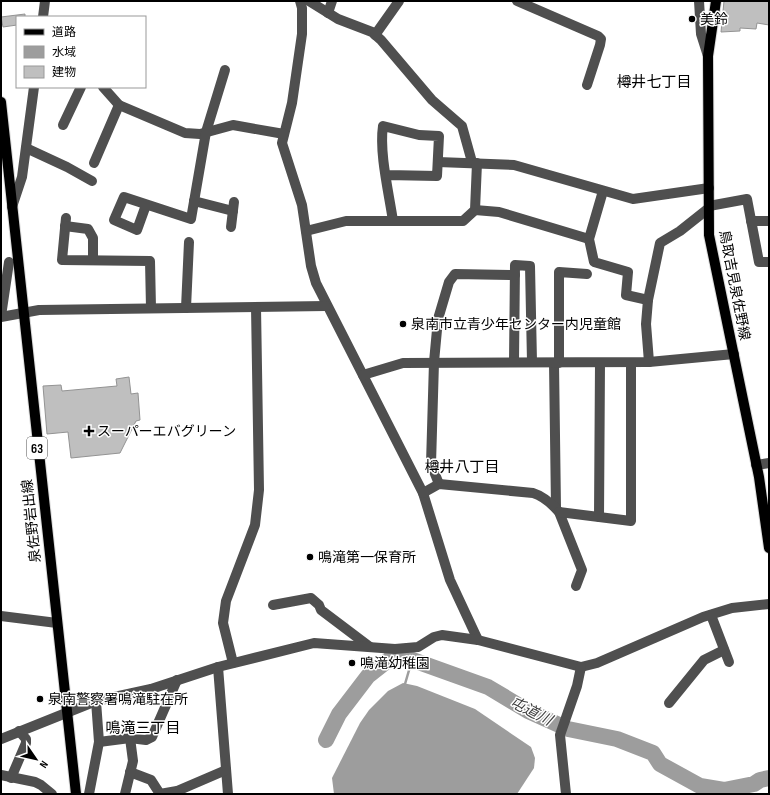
<svg xmlns="http://www.w3.org/2000/svg" width="770" height="795" viewBox="0 0 770 795" font-family="'Sofia Sans Condensed','Noto Sans JP',sans-serif">
  <rect width="100%" height="100%" fill="#fff"/>
  <!-- water -->
  <path fill="#9d9d9d" d="M 403,683 L 417,686 L 475,709 L 531,747 L 535,758 L 534,768 L 517,794 L 334,794 L 332,778 L 360,723 L 369,710 L 388,691 Z"/>
  <g fill="none" stroke-linecap="round" stroke-linejoin="round">
    <!-- stream -->
    <path stroke="#9d9d9d" stroke-width="2.5" d="M 405,684 L 412,660"/>
    <!-- river -->
    <path stroke="#9d9d9d" stroke-width="16" d="M 326,740 L 339,714 L 368,676 L 396,654 L 488,687 L 528,711 L 568,729 L 617,739 L 653,753 L 660,764 L 700,786 L 724,790 L 754,784 L 760,780 L 769,778"/>
  </g>
  <!-- building -->
  <g fill="#bfbfbf" stroke="#939393">
    <path d="M 724,1 L 769,1 L 769,25 L 757,23 L 756,29 L 740,28 L 740,31 L 721,32 Z"/>
    <path d="M 25,14 L 25,17 L 17,17 L 17,25 L 3,27 L 1,17 Z"/>
    <path d="M 129,377 L 131,394 L 138,393 L 140,420 L 136,421 L 120,453 L 71,458 L 68,432 L 47,434 L 43,386 L 61,385 L 62,391 L 117,386 L 116,379 Z"/>
  </g>
  <g fill="none" stroke-linecap="round" stroke-linejoin="round">
    <!-- major casing -->
    <g stroke="#dbdbdb" stroke-width="12">
      <g id="major">
        <path d="M 716,1 L 708,56 L 709,235 L 759,477 L 769,548"/>
        <path d="M 1,102 L 76,794"/>
      </g>
    </g>
    <!-- minor -->
    <g stroke="#4f4f4f" stroke-width="10">
      <path d="M 300,1 L 302,8 L 302,34 L 292,103 L 282,143 L 302,205 L 311,266 L 316,283 L 423,493 L 450,580 L 478,640"/>
      <path d="M 309,1 L 338,19 L 372,32 L 381,40 L 432,100 L 462,126 L 472,162"/>
      <path d="M 517,1 L 598,36 L 601,39 L 600,45 L 587,85"/>
      <path d="M 699,1 L 701,34 L 708,56"/>
      <path d="M 328,13 L 332,1"/>
      <path d="M 43,17 L 45,1"/>
      <path d="M 375,35 L 399,1"/>
      <path d="M 103,87 L 119,105 L 185,133 L 200,134 L 233,125 L 284,134"/>
      <path d="M 63,125 L 81,87"/>
      <path d="M 26,148 L 67,167 L 92,181"/>
      <path d="M 438,162 L 514,165 L 633,199 L 709,188"/>
      <path d="M 94,163 L 119,105"/>
      <path d="M 387,175 L 437,176 L 439,136 L 419,135 L 383,126 C 379,153 389,193 393,221"/>
      <path d="M 603,191 L 589,239 L 594,262 L 628,272 L 626,295 L 648,300"/>
      <path d="M 194,201 L 233,211"/>
      <path d="M 146,205 L 137,230 L 114,220 L 124,197 L 191,219 L 206,132 L 225,70"/>
      <path d="M 709,206 L 747,199 L 759,262 L 769,262"/>
      <path d="M 12,207 L 22,177 L 34,87"/>
      <path d="M 475,210 L 499,212 L 589,239"/>
      <path d="M 66,218 L 62,260 L 150,261 L 151,308"/>
      <path d="M 751,221 L 769,221"/>
      <path d="M 65,226 L 88,229 L 93,238 L 93,260"/>
      <path d="M 231,227 L 234,202"/>
      <path d="M 306,231 L 346,221 L 463,221 L 475,210 L 477,163"/>
      <path d="M 186,308 L 189,242"/>
      <path d="M 1,316 L 9,262"/>
      <path d="M 1,317 L 39,310 L 326,306"/>
      <path d="M 514,362 L 515,265 L 530,266 L 532,362"/>
      <path d="M 649,362 L 646,324 L 648,300 L 660,243 L 680,231 L 709,208"/>
      <path d="M 554,363 L 556,508"/>
      <path d="M 559,363 L 559,272 L 587,274"/>
      <path d="M 363,375 L 403,363 L 649,362 L 734,354"/>
      <path d="M 756,465 L 769,463"/>
      <path d="M 439,484 L 431,464 L 434,362 L 438,319 L 449,282 L 455,274 L 515,275"/>
      <path d="M 423,493 L 439,484 L 533,493 C 543,496 552,504 559,512 L 582,570 L 576,586"/>
      <path d="M 559,512 L 631,521 L 631,363"/>
      <path d="M 599,517 L 600,363"/>
      <path d="M 273,605 L 311,598 L 319,605 L 321,610 L 370,647"/>
      <path d="M 711,615 L 729,662"/>
      <path d="M 1,616 L 57,623"/>
      <path d="M 233,663 L 223,623 L 226,601 L 255,525 L 259,490 L 256,307"/>
      <path d="M 218,667 L 228,794"/>
      <path d="M 669,703 L 704,660 L 724,650"/>
      <path d="M 1,739 L 96,701 L 151,689 L 218,667 L 314,643 L 395,649 L 418,647 L 434,637 L 442,635 L 478,640 L 581,667 L 597,663 L 703,617 L 732,608 L 769,604"/>
      <path d="M 99,742 L 130,738 L 146,740 L 152,737 L 177,680"/>
      <path d="M 130,772 L 151,780 L 160,794"/>
      <path d="M 1,775 L 35,782 L 41,785 L 52,794"/>
      <path d="M 11,778 L 26,743 L 26,739 L 19,731"/>
      <path d="M 89,794 L 99,742 L 96,701"/>
      <path d="M 125,794 L 133,761 L 130,738"/>
      <path d="M 160,794 L 177,791 L 226,770"/>
      <path d="M 566,794 L 560,735 L 577,686 L 581,667"/>
    </g>
    <!-- major -->
    <use href="#major" stroke="#000" stroke-width="10"/>
  </g>
  <!-- markers -->
  <g fill="#000" stroke="#fff" stroke-width="1.5">
    <circle cx="692" cy="19" r="4"/>
    <circle cx="403" cy="324" r="4"/>
    <path d="M87 425h4v4h4v4h-4v4h-4v-4h-4v-4h4z"/>
    <circle cx="310" cy="557" r="4"/>
    <circle cx="352" cy="663" r="4"/>
    <circle cx="40" cy="699" r="4"/>
  </g>
  <g text-anchor="middle" stroke-width="3" stroke-linejoin="round" paint-order="stroke">
    <!-- shield labels -->
    <rect fill="#fff" stroke="#4c4c4c" stroke-width="1" x="27" y="437" width="20" height="22" rx="3"/>
    <g font-size="13" font-weight="bold" fill="#000">
      <text x="37" y="453">63</text>
    </g>
    <!-- poi labels -->
    <g font-size="14" fill="#000" stroke="#fff" text-anchor="start">
      <text x="700" y="24">美鈴</text>
      <text x="411" y="329">泉南市立青少年センター内児童館</text>
      <text x="97" y="436">スーパーエバグリーン</text>
      <text x="318" y="562">鳴滝第一保育所</text>
      <text x="360" y="668">鳴滝幼稚園</text>
      <text x="48" y="704">泉南警察署鳴滝駐在所</text>
    </g>
    <!-- street labels -->
    <g font-size="14" fill="#000" stroke="#fff">
      <text transform="translate(735 285) rotate(79)" y="5">鳥取吉見泉佐野線</text>
      <text transform="translate(31 521) rotate(-96)" y="5">泉佐野岩出線</text>
    </g>
    <!-- neighbourhood labels -->
    <g font-size="15" fill="#000" stroke="#fff">
      <text x="654" y="87">樽井七丁目</text>
      <text x="462" y="472">樽井八丁目</text>
      <text x="143" y="733">鳴滝三丁目</text>
    </g>
    <!-- water labels -->
    <g font-size="15" font-style="italic" fill="#3e3e3e" stroke="#fff">
      <text transform="translate(531 711) rotate(27)" y="5">屯道川</text>
    </g>
  </g>
  <!-- border -->
  <rect width="770" height="795" fill="none" stroke="#000000" stroke-width="4"/>
  <!-- legend -->
  <rect x="16" y="16" width="130" height="72" fill="#ffffff" stroke="#999999"/>
  <rect x="24" y="29" width="20" height="6" fill="#000000" stroke="#999999"/>
  <text x="52" y="36" font-size="12" fill="#000000">道路</text>
  <rect x="24" y="46" width="20" height="12" fill="#9d9d9d" stroke="#999999"/>
  <text x="52" y="56" font-size="12" fill="#000000">水域</text>
  <rect x="24" y="66" width="20" height="12" fill="#bfbfbf" stroke="#999999"/>
  <text x="52" y="76" font-size="12" fill="#000000">建物</text>
  <!-- north arrow -->
  <g transform="translate(36 759) rotate(124)" stroke="#ffffff" stroke-width="3" paint-order="stroke">
  <path d="M0-3L7 15L0 10L-7 15Z" fill="#000000"/>
  <text y="-6" font-size="11" font-weight="bold" text-anchor="middle" fill="#000000">N</text>
  </g>
</svg>
